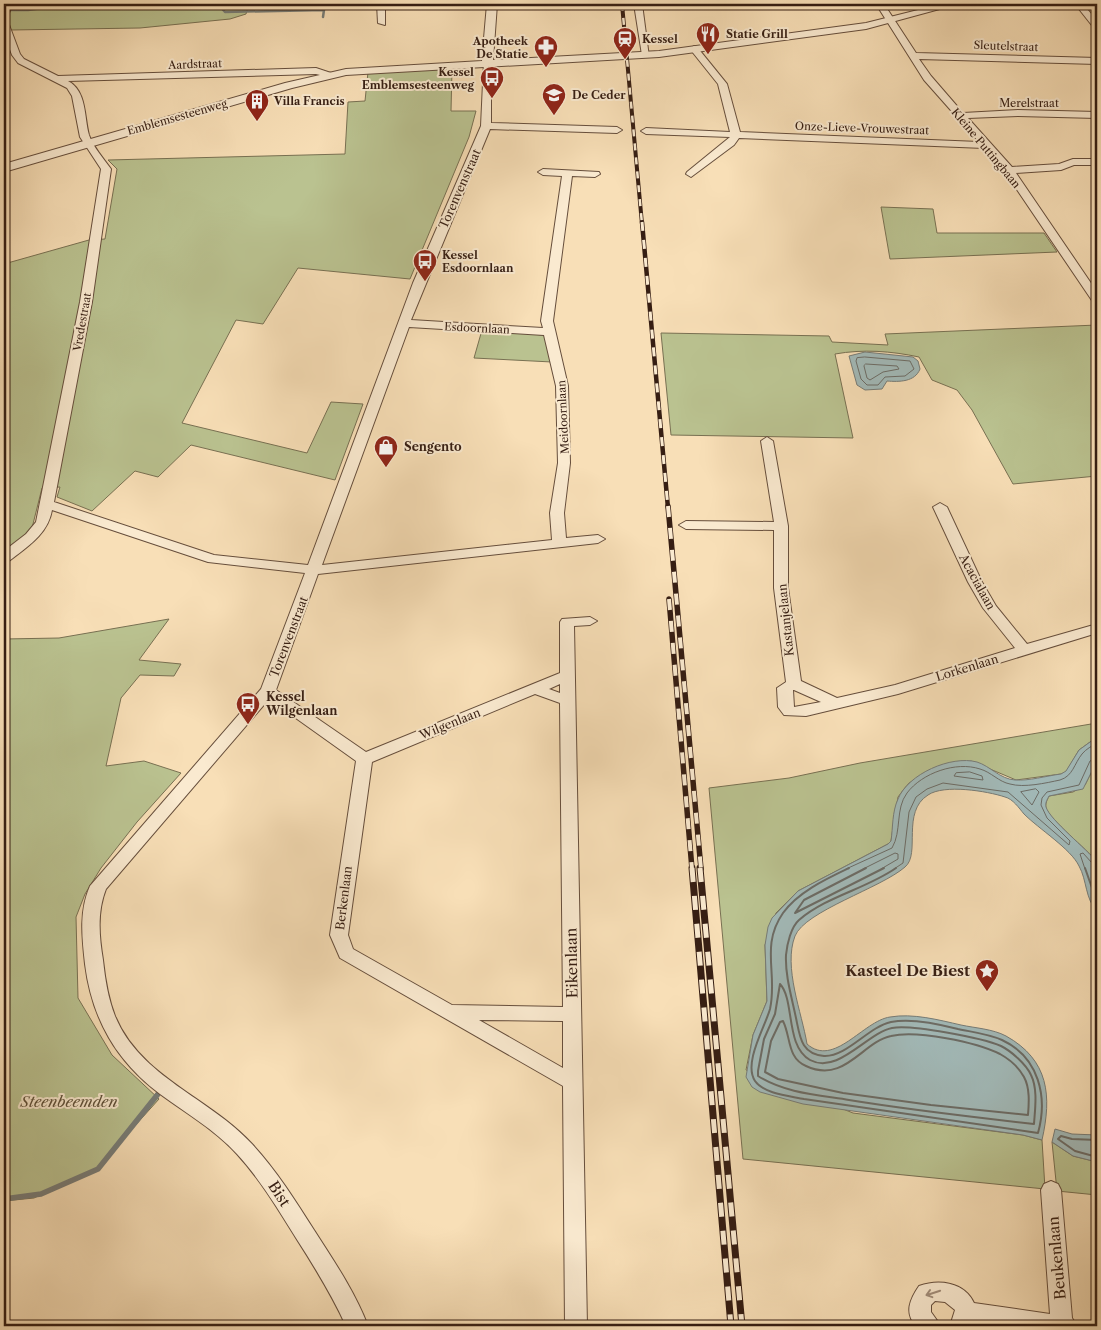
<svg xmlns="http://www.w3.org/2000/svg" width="1101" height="1330" viewBox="0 0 1101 1330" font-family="'Libre Caslon Text',serif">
  <rect width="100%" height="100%" fill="#f8dfb7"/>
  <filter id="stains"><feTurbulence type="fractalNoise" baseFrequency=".004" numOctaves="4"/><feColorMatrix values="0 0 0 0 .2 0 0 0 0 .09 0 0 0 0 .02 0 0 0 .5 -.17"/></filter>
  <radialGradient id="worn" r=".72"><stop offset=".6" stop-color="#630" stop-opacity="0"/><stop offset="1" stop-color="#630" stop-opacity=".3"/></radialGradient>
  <!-- green -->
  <g fill="#bac290" stroke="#787052">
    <path d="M 14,4 L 249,4 L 246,14 L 230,19 L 140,28 L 11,30 C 4,19 6,13 14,4 Z"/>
    <path d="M 452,69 L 451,111 L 476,111 L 469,137 L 410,279 L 298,268 L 263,324 L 236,320 L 182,423 L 307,453 L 331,402 L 363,404 L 335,480 L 191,445 L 158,477 L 135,471 L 92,511 L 57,497 L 60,487 L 42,488 L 32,528 L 10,548 L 4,548 L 4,264 L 89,240 L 105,239 L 117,169 L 108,160 L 345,154 L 348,102 L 365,101 L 368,72 Z"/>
    <path d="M 881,207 L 933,209 L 937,233 L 1044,233 L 1057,252 L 890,259 Z"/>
    <path d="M 1097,325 L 1097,476 L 1013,484 L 972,410 L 957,390 L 932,380 L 919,357 C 891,351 863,349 835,354 L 853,438 L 671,435 L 661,333 L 829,336 L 832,342 L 888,345 L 885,334 Z"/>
    <path d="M 482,330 L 544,335 L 552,362 L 474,358 Z"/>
    <path d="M 169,619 L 139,660 L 181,664 L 174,676 L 140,675 L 121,698 L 106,766 L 144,761 L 181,773 L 137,822 L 101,868 L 85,894 L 76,917 L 78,998 L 112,1055 L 159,1099 L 97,1168 L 34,1198 L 4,1201 L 4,639 L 59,638 Z"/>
    <path d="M 1097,723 L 1097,737 L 1079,750 L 1066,772 L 1061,774 L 1016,780 L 971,761 L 944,765 L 909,783 L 904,789 L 898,797 L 891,841 L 888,844 L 798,891 L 776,913 L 765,945 L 767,1001 L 753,1035 L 746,1070 L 853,1113 L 1023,1135 L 1042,1140 L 1045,1189 L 743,1159 L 709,788 L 789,778 L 860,763 Z"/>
    <path d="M 1097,761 L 1097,862 C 1087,849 1050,820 1046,808 C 1045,804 1047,800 1049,796 L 1073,792 L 1085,785 Z"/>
    <path d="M 1052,1142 L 1073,1156 L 1097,1162 L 1097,1195 L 1057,1191 Z"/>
  </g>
  <!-- water -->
  <g fill="#a2bab9" stroke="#777c77">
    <path d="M 865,352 L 913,357 L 918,361 L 920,369 C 915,382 899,382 887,381 L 882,389 L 865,390 L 857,385 L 849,356 Z"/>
    <path d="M 1097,737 L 1097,761 L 1083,789 L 1049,796 C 1047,800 1045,803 1046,807 C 1050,820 1087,849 1097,862 L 1097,911 C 1085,899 1087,880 1079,866 C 1071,849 1039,829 1024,814 C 1019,808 1013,799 1005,797 C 987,791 944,784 928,795 C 901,812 921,854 905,867 C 881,888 805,911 795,936 C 783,967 802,1013 807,1044 C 834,1068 863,1021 890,1017 C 913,1013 939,1020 961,1025 C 975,1028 993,1029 1006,1036 C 1049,1060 1052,1096 1042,1140 L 1023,1135 L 803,1104 L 760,1092 L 752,1087 L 746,1077 L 753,1035 L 767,1001 L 765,945 L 768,927 L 772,918 L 798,891 L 888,844 L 891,841 C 893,827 892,812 898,799 C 908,774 951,755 977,762 C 990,766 1000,779 1015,780 C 1029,781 1046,776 1061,774 L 1066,771 L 1079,750 Z"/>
    <path d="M 1055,1129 L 1072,1134 L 1097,1135 L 1097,1162 L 1073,1156 L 1052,1142 Z"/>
  </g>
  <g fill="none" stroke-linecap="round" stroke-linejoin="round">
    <!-- shore-far1 -->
    <g stroke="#6c6c66" stroke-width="1">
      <path d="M 865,357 L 910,361 L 914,369 L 905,376 L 885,377 L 878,385 L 867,385 L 861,379 L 856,361 L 857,358 Z"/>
      <path d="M 866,364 L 897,366 L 899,369 L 883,372 L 870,380 L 867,378 L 864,366 Z"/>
      <path d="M 970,772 L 982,776 L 983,780 L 954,776 L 956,773 Z"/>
      <path d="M 1036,789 L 1039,792 L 1032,805 L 1021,792 Z"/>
      <path d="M 846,869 L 892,848 C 902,831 895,809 907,793 C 922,773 956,761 980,769 C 991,772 999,782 1010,784 C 1024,788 1046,783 1060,780 C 1073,776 1074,764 1082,754 C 1086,749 1092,746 1097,743"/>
      <path d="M 863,869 L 895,853 L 898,854 L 898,859 L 881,869"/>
      <path d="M 894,869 L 903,863 L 909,812 L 916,797 L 927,789 L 943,783 L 1008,792 L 1069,845 L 1070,841 L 1047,818 L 1041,805 L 1042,798 L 1047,792 L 1079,785 L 1090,761 L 1097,758"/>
      <path d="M 1085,869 L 1080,854 L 1083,853 L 1092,863 L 1097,864"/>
    </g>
    <!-- shore -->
    <g stroke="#6c6c66" stroke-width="2">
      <path d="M 849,868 C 826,879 798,892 783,913 C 760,946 778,974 770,1009 C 765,1027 743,1063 755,1081 C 764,1094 790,1096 804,1099 L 1038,1133 C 1048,1097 1039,1057 1002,1040 C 989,1034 972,1032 958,1029 C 939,1024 910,1018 891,1022 C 868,1027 847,1057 824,1056 C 801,1054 800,1037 796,1018 C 792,998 785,976 786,955 C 787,944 791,927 799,920 C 827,896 866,889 896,868"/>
      <path d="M 866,868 L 804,900 L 795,913 L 884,868"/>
      <path d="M 1085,868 L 1097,902"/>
      <path d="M 780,984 C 795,1000 785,1046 810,1060 C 838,1075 867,1033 892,1028 C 910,1024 983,1038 1001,1046 C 1011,1051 1026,1064 1031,1075 C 1038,1089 1035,1109 1034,1124 C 972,1117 910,1110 849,1100 C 818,1095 785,1093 758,1076 L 758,1071 L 764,1039 L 775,1014 Z"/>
      <path d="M 783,1021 C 791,1037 787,1058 806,1066 C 845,1084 862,1042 891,1036 C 917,1030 976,1042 1000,1054 C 1009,1059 1019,1068 1024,1077 C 1030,1088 1029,1103 1028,1115 L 931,1105 L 843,1093 L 778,1079 L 765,1072 L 771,1041 L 780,1022 Z"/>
      <path d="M 1097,1140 L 1072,1139 L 1061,1136 L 1058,1139 L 1075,1151 L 1097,1157"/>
    </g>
    <!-- stream-far1 -->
    <g stroke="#777c77" stroke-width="2.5">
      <path d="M 218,4 L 225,12 L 324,10 L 323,17"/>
      <path d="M 8,10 L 28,10 L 73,4"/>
    </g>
    <!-- stream -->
    <path stroke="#777c77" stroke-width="5.5" d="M 4,1199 L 41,1194 L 98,1169 L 158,1094"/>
    <!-- minor casing -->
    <g stroke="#664e3c" stroke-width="2">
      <g id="minor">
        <path d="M 5,4 L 13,4 L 8,15 L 4,18 Z"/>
        <path d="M 377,4 L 385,4 L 385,25 L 378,23 Z"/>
        <path d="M 634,4 L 642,4 L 649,57 L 642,55 Z"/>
        <path d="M 876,4 L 884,4 L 916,53 L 1097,58 L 1097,64 L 919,59 L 931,76 L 963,113 L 1018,110 L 1097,112 L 1097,118 L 1018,116 L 968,118 L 1012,167 L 1059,164 L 1073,159 L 1097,159 L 1097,165 L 1074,165 L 1061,170 L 1016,173 L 1097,292 L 1097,303 L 1093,302 L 1005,172 L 984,148 L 739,138 L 734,145 L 691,177 L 686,174 L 687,172 L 730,137 L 646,134 L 641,131 L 646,128 L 730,132 L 718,84 L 690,49 L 694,46 L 697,47 L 727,84 L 740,132 L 979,142 L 924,80 Z"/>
        <path d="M 1075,4 L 1083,4 L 1097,21 L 1097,28 L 1094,28 Z"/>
        <path d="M 4,20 L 8,22 L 20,54 L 24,59 L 58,76 L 316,68 L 337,75 L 332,78 L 316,74 L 68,81 C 87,91 84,117 89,135 C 93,147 104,159 111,169 L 92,302 L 54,502 L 214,555 L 308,565 L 413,283 L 481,126 L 484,61 L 491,63 L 491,123 L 617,127 L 622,130 L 617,133 L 490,129 L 411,320 L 543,328 L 541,321 L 562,176 L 543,175 L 538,172 L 543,169 L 599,172 L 600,174 L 595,177 L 572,176 L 553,321 L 568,386 L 570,463 L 564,513 L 566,538 L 598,535 L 605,539 L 598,543 L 318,574 L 276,690 L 366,752 L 560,673 L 560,622 L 562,619 L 590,617 L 597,621 L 590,625 L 574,626 L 587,1326 L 565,1326 L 563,1086 L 340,958 L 330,935 L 356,761 L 269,699 L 106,889 C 97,912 99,936 103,960 C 105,979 108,998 115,1016 C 140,1077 210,1098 252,1144 C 276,1170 295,1200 314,1230 C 334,1261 355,1292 368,1326 L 346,1326 C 332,1295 314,1266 296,1238 C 278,1209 260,1179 237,1154 C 214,1129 187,1114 160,1094 C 116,1061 92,1019 85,964 C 82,937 79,911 90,886 L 261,689 L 305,573 L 208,562 L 52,510 C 48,534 27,547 9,561 L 4,562 L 4,551 L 26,534 L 36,522 L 80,302 L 101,169 L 80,137 L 72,96 L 67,88 L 18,63 L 12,55 L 4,33 ZM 409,327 L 544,335 L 556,386 L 558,463 L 550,513 L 552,540 L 322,565 ZM 560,684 L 560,693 L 549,689 ZM 535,694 L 560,703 L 563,1007 L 452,1005 L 353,949 L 348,935 L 372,762 ZM 479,1020 L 563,1021 L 563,1068 Z"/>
        <path d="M 767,437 L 773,441 L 788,526 L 788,588 L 801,681 L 837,698 L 895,685 L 1015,648 L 983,608 L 968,582 L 933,507 L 940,503 L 947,507 L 982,582 L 996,606 L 1027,644 L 1097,624 L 1097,633 L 898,694 L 806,716 L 784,715 L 778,707 L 777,688 L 786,682 L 774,588 L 774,530 L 686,529 L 679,525 L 686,521 L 774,522 L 761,441 ZM 793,690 L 794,690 L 821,702 L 794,707 Z"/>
        <path d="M 1051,1181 L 1058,1184 L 1061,1190 L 1072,1318 L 1077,1326 L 998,1326 L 974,1323 L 973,1326 L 950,1326 L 955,1310 L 945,1302 L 935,1301 L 931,1305 L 931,1312 L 941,1326 L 916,1326 C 904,1313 910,1299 919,1286 C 939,1279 964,1282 974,1303 L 1050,1314 L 1041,1190 L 1044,1184 Z"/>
      </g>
    </g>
    <!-- tertiary casing -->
    <g stroke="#664e3c" stroke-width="2">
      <path id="tertiary" d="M 487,4 L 497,4 L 493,60 L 659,51 L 866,23 L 942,4 L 958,4 L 866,29 L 659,57 L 346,75 L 292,88 L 4,172 L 4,164 L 285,83 L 346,69 L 482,61 Z"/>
    </g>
    <!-- minor -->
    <use href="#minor" fill="#faead0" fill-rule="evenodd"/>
    <!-- tertiary -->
    <use href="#tertiary" fill="#faead0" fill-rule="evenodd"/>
    <!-- rail-far3 casing -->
    <g stroke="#361e13" stroke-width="4">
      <path id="rail-far3" d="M 622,4 L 642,224"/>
    </g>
    <!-- rail-far2 casing -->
    <g stroke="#361e13" stroke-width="4.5">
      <path id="rail-far2" d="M 642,222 L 668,508"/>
    </g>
    <!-- rail-far1 casing -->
    <g stroke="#361e13" stroke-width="5.5">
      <g id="rail-far1">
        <path d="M 668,506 L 701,869"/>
        <path d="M 669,599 L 692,869"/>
      </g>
    </g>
    <!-- rail casing -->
    <g stroke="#361e13" stroke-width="7">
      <g id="rail">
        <path d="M 692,868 L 731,1326"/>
        <path d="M 700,868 L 742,1326"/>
      </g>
    </g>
    <!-- rail-far3 -->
    <use href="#rail-far3" stroke="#faead0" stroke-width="2.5" stroke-dasharray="7" stroke-linecap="butt"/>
    <!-- rail-far2 -->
    <use href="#rail-far2" stroke="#faead0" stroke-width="3" stroke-dasharray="9" stroke-linecap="butt"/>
    <!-- rail-far1 -->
    <use href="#rail-far1" stroke="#faead0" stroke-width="4" stroke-dasharray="11" stroke-linecap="butt"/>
    <!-- rail -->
    <use href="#rail" stroke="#faead0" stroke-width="5" stroke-dasharray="14" stroke-linecap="butt"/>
  </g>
  <!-- one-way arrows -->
  <defs><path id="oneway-shaft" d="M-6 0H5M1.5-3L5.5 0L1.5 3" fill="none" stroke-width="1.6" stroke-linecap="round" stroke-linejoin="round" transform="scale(1.25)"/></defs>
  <use stroke="#a28e7b" href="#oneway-shaft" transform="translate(933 1293) rotate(162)"/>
  <!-- icons -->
  <defs>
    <g id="restaurant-pin" transform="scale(1.25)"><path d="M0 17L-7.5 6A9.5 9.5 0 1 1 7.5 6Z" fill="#8f2418" stroke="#faead0"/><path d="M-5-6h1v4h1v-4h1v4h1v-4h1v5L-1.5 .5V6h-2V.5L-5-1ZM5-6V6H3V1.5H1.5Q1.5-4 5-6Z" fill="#fff"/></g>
    <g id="station-pin" transform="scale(1.25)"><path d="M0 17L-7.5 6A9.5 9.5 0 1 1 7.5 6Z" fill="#8f2418" stroke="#faead0"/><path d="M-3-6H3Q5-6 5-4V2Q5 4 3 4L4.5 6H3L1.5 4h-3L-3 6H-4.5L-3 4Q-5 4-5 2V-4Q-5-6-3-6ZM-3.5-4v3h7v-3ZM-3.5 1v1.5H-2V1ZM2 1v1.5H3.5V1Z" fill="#fff"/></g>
    <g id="pharmacy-pin" transform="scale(1.25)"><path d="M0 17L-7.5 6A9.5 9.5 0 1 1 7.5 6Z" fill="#8f2418" stroke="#faead0"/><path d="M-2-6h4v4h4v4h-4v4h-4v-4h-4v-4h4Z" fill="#fff"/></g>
    <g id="bus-pin" transform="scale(1.25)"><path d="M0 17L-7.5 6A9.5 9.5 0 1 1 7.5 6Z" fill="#8f2418" stroke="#faead0"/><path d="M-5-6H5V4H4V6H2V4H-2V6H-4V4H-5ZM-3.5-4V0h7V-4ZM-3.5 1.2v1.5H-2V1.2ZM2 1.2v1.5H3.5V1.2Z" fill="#fff"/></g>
    <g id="school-pin" transform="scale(1.25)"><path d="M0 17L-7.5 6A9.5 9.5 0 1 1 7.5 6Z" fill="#8f2418" stroke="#faead0"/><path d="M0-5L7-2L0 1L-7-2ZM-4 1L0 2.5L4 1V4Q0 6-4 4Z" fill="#fff"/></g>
    <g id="building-pin" transform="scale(1.25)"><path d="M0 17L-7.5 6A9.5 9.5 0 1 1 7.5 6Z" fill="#8f2418" stroke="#faead0"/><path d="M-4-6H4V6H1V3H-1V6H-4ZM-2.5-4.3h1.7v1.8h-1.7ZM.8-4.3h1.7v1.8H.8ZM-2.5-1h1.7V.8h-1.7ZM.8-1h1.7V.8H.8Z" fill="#fff"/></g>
    <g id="shop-pin" transform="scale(1.25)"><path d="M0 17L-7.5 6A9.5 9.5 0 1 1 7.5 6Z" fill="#8f2418" stroke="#faead0"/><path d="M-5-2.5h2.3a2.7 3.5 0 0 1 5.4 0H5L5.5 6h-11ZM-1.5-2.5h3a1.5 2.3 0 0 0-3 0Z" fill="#fff"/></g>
    <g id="sight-pin" transform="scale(1.25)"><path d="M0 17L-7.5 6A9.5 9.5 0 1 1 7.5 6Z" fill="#8f2418" stroke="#faead0"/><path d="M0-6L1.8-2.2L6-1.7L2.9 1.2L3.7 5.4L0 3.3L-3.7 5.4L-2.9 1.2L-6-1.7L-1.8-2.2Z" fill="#fff"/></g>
  </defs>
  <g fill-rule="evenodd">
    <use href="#restaurant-pin" x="708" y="34"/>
    <use href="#station-pin" x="625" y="39"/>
    <use href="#pharmacy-pin" x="546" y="47"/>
    <use href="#bus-pin" x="492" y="78"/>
    <use href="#school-pin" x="554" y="95"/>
    <use href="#building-pin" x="257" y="101"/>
    <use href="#bus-pin" x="425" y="261"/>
    <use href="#shop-pin" x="386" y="447"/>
    <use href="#bus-pin" x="248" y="704"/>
    <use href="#sight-pin" x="987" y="971"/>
  </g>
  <g text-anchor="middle" stroke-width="4" stroke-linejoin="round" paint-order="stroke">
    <!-- far-poi labels -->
    <g font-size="11" font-weight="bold" fill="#361e13" stroke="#faead0" text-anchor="start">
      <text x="726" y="38">Statie Grill</text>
      <text x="642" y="43">Kessel</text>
      <text x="528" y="45" text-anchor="end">Apotheek<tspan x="528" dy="13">De Statie</tspan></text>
      <text x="474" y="76" text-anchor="end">Kessel<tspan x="474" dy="13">Emblemsesteenweg</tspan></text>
      <text x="572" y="99">De Ceder</text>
      <text x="274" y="105">Villa Francis</text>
      <text x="442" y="259">Kessel<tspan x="442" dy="13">Esdoornlaan</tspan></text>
    </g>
    <!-- far-street labels -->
    <g font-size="11" fill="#361e13" stroke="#faead0">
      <text transform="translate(1006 46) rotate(2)" y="4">Sleutelstraat</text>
      <text transform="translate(195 64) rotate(-2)" y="4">Aardstraat</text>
      <text x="1029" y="107">Merelstraat</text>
      <text transform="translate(177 117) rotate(-16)" y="4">Emblemsesteenweg</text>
      <text transform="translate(862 128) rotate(2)" y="4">Onze-Lieve-Vrouwestraat</text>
      <text transform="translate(986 148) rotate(50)" y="4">Kleine Puttingbaan</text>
      <text transform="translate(82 322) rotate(-80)" y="4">Vredestraat</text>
      <text transform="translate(477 328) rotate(3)" y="4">Esdoornlaan</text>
      <text transform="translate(563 417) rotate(-93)" y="4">Meidoornlaan</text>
    </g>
    <!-- street labels -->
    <g font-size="12" fill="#361e13" stroke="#faead0">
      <text transform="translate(460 189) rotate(-66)" y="4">Torenvenstraat</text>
      <text transform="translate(977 582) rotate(61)" y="4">Acacialaan</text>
      <text transform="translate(786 620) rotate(-96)" y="4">Kastanjelaan</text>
      <text transform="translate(289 637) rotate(-69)" y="4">Torenvenstraat</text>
      <text transform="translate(967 668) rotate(-17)" y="4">Lorkenlaan</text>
      <text transform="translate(450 724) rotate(-22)" y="4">Wilgenlaan</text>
      <text transform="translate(344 898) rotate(-83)" y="4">Berkenlaan</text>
    </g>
    <!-- poi labels -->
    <g font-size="12" font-weight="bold" fill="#361e13" stroke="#faead0" text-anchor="start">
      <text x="404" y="451">Sengento</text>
      <text x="266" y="701">Kessel<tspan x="266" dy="14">Wilgenlaan</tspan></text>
    </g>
    <!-- near-street labels -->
    <g font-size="15" fill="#361e13" stroke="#faead0">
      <text transform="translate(572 963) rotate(-91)" y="5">Eikenlaan</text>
      <text transform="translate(279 1194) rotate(57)" y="5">Bist</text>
      <text transform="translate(1057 1258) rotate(-95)" y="5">Beukenlaan</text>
    </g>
    <!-- near-poi labels -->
    <g font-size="15" font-weight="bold" fill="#361e13" stroke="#faead0" text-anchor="end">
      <text x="970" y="976">Kasteel De Biest</text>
    </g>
    <!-- near-park labels -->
    <g font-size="15" font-style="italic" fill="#5e4f38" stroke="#faead0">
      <text x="69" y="1107">Steenbeemden</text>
    </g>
  </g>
  <!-- margin -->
  <rect width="1101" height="1330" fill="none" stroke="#f8dfb7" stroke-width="20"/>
  <rect x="5" y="5" width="1091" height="1320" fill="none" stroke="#361e13" stroke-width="2.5"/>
  <rect x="10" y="10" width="1081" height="1310" fill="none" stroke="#361e13"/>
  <rect width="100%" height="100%" filter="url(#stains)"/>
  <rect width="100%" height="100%" fill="url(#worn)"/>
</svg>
